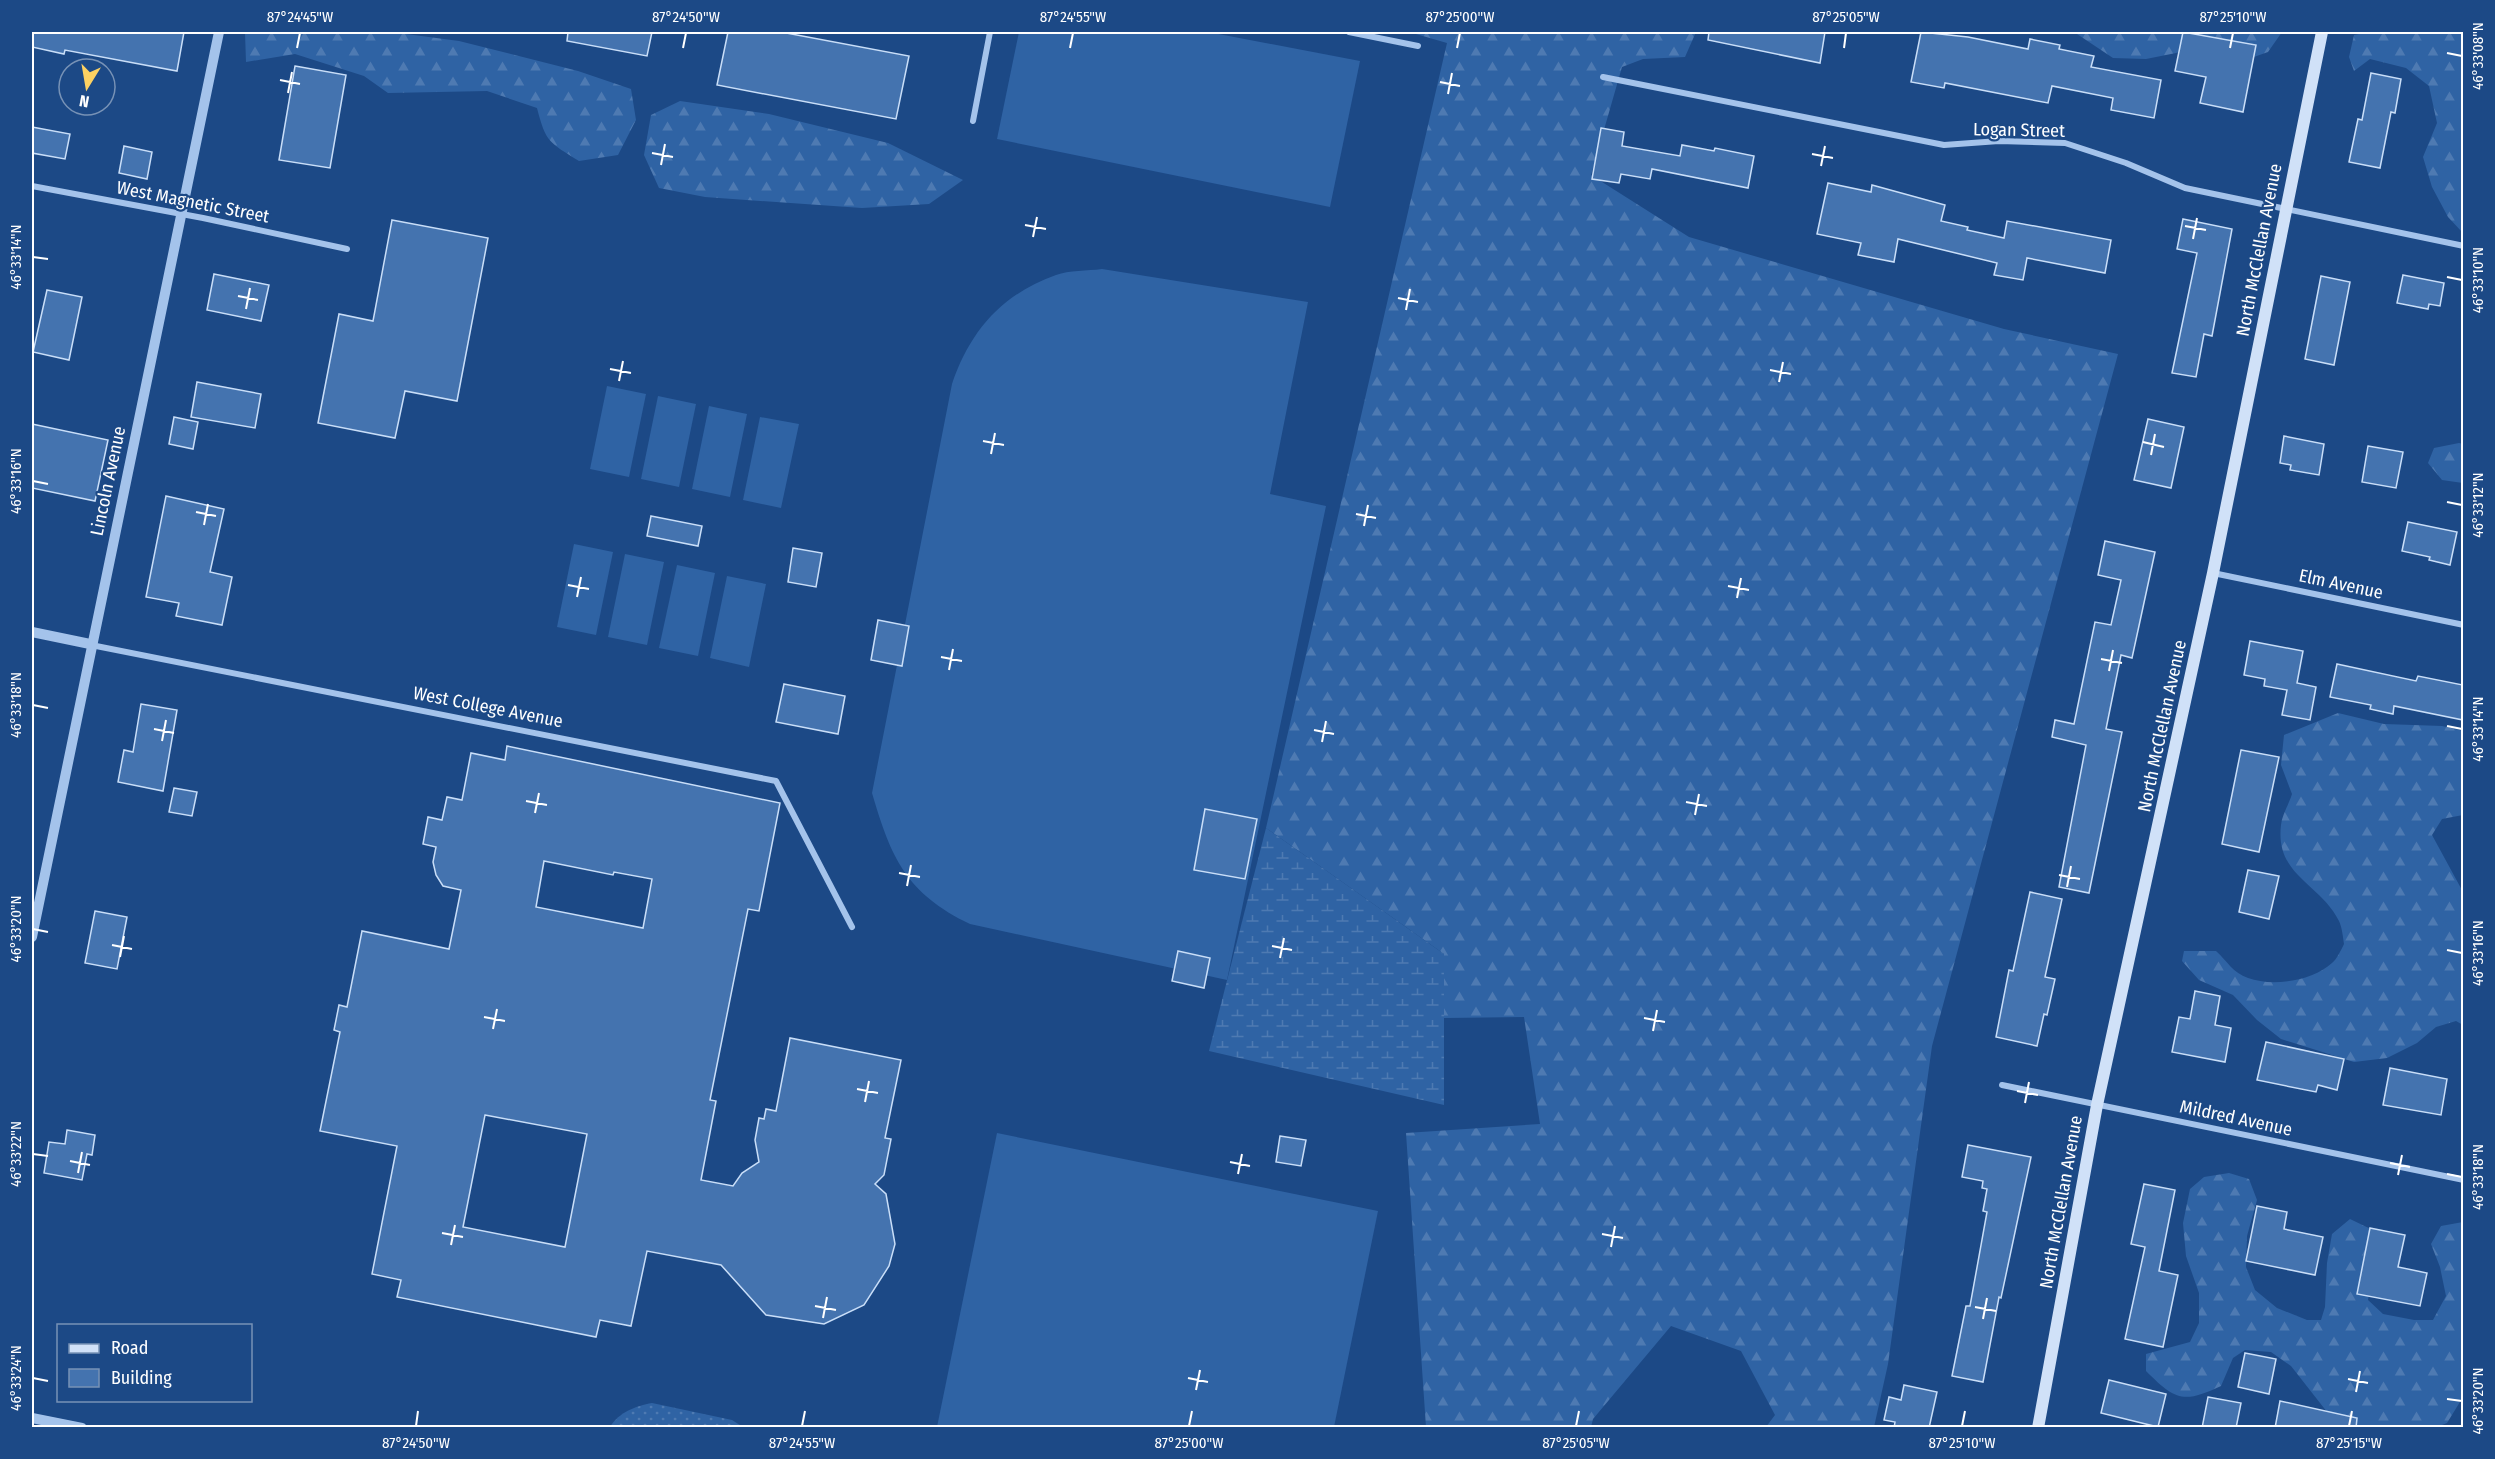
<svg xmlns="http://www.w3.org/2000/svg" width="2495" height="1459" viewBox="0 0 2495 1459" font-family="'Fira Sans Condensed',sans-serif">
  <defs>
    <pattern id="grass-dots" width="8" height="8" patternUnits="userSpaceOnUse" patternTransform="scale(1.5)"><rect width="8" height="8" fill="#2f63a4"/><path d="M2 2h.1M6 6h.1" fill="none" stroke="#4e7ab2" stroke-width="1.8" stroke-linecap="round"/></pattern>
    <pattern id="forest-firs" width="22" height="20" patternUnits="userSpaceOnUse" patternTransform="scale(1.5)"><rect width="22" height="20" fill="#2f63a4"/><path d="M5 1l3.5 6h-7zM16 11l3.5 6h-7z" fill="#4e7ab2"/></pattern>
    <pattern id="wetland-marsh" width="20" height="14" patternUnits="userSpaceOnUse" patternTransform="scale(1.5)"><rect width="20" height="14" fill="#2f63a4"/><path d="M1 5h8M5 5V1M11 12h8M15 12V8" fill="none" stroke="#4e7ab2"/></pattern>
  </defs>
  <rect width="100%" height="100%" fill="#1c4986"/>
  <!-- grass -->
  <path fill="url(#grass-dots)" d="M 652,1403 L 732,1420 L 743,1427 L 610,1427 C 619,1412 636,1406 652,1403 Z"/>
  <!-- forest -->
  <g fill="url(#forest-firs)">
    <path d="M 245,32 L 391,32 L 459,41 L 578,71 L 631,89 L 636,120 L 618,155 L 579,161 C 549,142 546,143 537,108 L 487,91 L 388,93 L 364,76 L 295,54 L 246,62 Z"/>
    <path d="M 1409,32 L 1696,32 L 1685,57 L 1643,59 L 1622,67 L 1591,175 L 1689,237 L 2004,329 L 2118,354 L 1932,1046 L 1888,1364 L 1874,1427 L 1766,1427 L 1775,1415 L 1741,1351 L 1671,1326 L 1593,1419 L 1591,1427 L 1426,1427 L 1406,1133 L 1540,1124 L 1524,1017 L 1444,1018 L 1444,954 L 1266,828 L 1447,43 Z"/>
    <path d="M 2074,32 L 2282,32 L 2268,52 L 2251,58 L 2186,51 L 2146,59 L 2113,58 Z"/>
    <path d="M 2369,32 L 2455,32 L 2463,34 L 2463,233 L 2448,217 L 2432,187 L 2423,157 L 2437,123 L 2429,86 L 2406,68 L 2370,59 L 2354,71 L 2349,57 L 2354,35 Z"/>
    <path d="M 680,101 L 769,114 L 888,143 L 963,180 L 929,204 L 862,208 L 705,197 L 659,188 L 644,155 L 651,115 Z"/>
    <path d="M 2459,443 L 2463,444 L 2463,483 L 2442,480 L 2428,463 L 2434,448 Z"/>
    <path d="M 2338,713 L 2384,724 L 2442,726 L 2464,731 L 2463,815 L 2442,819 L 2432,835 L 2463,892 L 2463,1025 L 2456,1021 L 2436,1027 L 2417,1043 L 2387,1058 L 2354,1062 L 2281,1039 L 2257,1020 L 2233,995 L 2199,980 L 2182,961 L 2184,951 L 2216,951 C 2227,961 2233,973 2248,978 C 2272,987 2313,981 2332,963 C 2337,959 2341,950 2344,944 C 2343,937 2342,927 2339,921 C 2320,883 2275,876 2281,825 C 2282,815 2289,804 2292,794 L 2281,765 L 2284,735 Z"/>
    <path d="M 2229,1173 L 2249,1179 L 2257,1200 L 2247,1236 L 2246,1267 L 2255,1290 L 2277,1308 L 2307,1320 L 2321,1320 L 2325,1307 L 2327,1263 L 2332,1234 L 2350,1219 L 2379,1233 L 2368,1300 L 2383,1314 L 2414,1320 L 2433,1320 L 2446,1296 L 2440,1267 L 2431,1244 L 2441,1226 L 2463,1222 L 2463,1397 L 2447,1423 L 2437,1427 L 2364,1427 L 2331,1417 L 2291,1366 L 2271,1352 L 2245,1350 L 2233,1358 L 2221,1386 C 2183,1404 2175,1400 2146,1371 L 2146,1354 L 2190,1342 L 2199,1323 L 2199,1293 L 2186,1256 L 2183,1223 L 2190,1189 L 2204,1177 Z"/>
  </g>
  <!-- wetland -->
  <path fill="url(#wetland-marsh)" d="M 1266,828 L 1444,954 L 1444,1105 L 1209,1051 Z"/>
  <!-- pitch -->
  <g fill="#2f63a4">
    <path d="M 1019,32 L 1208,32 L 1360,61 L 1330,207 L 997,139 Z"/>
    <path d="M 1102,269 L 1308,302 L 1270,494 L 1326,506 L 1227,980 L 970,924 C 906,893 891,858 872,793 L 952,384 C 970,331 1002,294 1056,275 C 1069,270 1087,271 1102,269 Z"/>
    <path d="M 607,386 L 646,394 L 629,477 L 590,469 Z"/>
    <path d="M 658,396 L 696,404 L 679,487 L 641,479 Z"/>
    <path d="M 709,406 L 747,414 L 730,497 L 692,489 Z"/>
    <path d="M 760,417 L 799,424 L 781,508 L 743,500 Z"/>
    <path d="M 574,544 L 613,552 L 596,635 L 557,627 Z"/>
    <path d="M 625,554 L 664,562 L 647,645 L 608,637 Z"/>
    <path d="M 677,565 L 715,573 L 698,656 L 659,648 Z"/>
    <path d="M 727,576 L 766,584 L 749,667 L 710,658 Z"/>
    <path d="M 997,1133 L 1378,1211 L 1334,1427 L 937,1427 Z"/>
  </g>
  <!-- building -->
  <g fill="#4473af" stroke="#c9def8" stroke-width="1.5" fill-rule="evenodd">
    <path d="M 32,32 L 184,32 L 177,71 L 65,50 L 64,54 L 32,47 Z"/>
    <path d="M 568,32 L 652,32 L 647,56 L 567,41 Z"/>
    <path d="M 728,32 L 781,32 L 909,56 L 896,119 L 717,85 Z"/>
    <path d="M 1709,32 L 1825,32 L 1820,63 L 1708,40 Z"/>
    <path d="M 1921,32 L 1968,37 L 2028,49 L 2030,39 L 2060,45 L 2059,49 L 2094,56 L 2091,67 L 2161,80 L 2154,118 L 2111,110 L 2113,98 L 2052,86 L 2048,103 L 1945,83 L 1944,88 L 1911,82 Z"/>
    <path d="M 2183,32 L 2256,45 L 2243,112 L 2200,103 L 2206,77 L 2175,71 Z"/>
    <path d="M 295,66 L 346,75 L 330,168 L 279,160 Z"/>
    <path d="M 2371,73 L 2401,79 L 2395,113 L 2391,112 L 2380,168 L 2349,162 L 2358,119 L 2362,120 Z"/>
    <path d="M 32,127 L 70,134 L 65,159 L 32,153 Z"/>
    <path d="M 1601,128 L 1624,132 L 1622,146 L 1680,156 L 1682,145 L 1714,151 L 1715,148 L 1754,156 L 1748,188 L 1652,169 L 1650,179 L 1621,174 L 1619,183 L 1592,179 Z"/>
    <path d="M 124,146 L 152,152 L 147,179 L 119,173 Z"/>
    <path d="M 1828,183 L 1871,192 L 1872,185 L 1945,205 L 1941,221 L 1968,227 L 1967,230 L 2004,238 L 2007,221 L 2111,240 L 2105,273 L 2027,258 L 2023,280 L 1994,275 L 1997,263 L 1898,239 L 1894,262 L 1858,255 L 1861,243 L 1817,234 Z"/>
    <path d="M 2183,219 L 2232,229 L 2212,336 L 2204,334 L 2196,377 L 2172,373 L 2197,253 L 2177,249 Z"/>
    <path d="M 392,220 L 488,238 L 457,401 L 405,391 L 395,438 L 318,423 L 339,314 L 373,321 Z"/>
    <path d="M 214,274 L 269,285 L 261,321 L 207,310 Z"/>
    <path d="M 2403,275 L 2444,283 L 2440,306 L 2429,304 L 2428,309 L 2397,303 Z"/>
    <path d="M 2321,276 L 2350,282 L 2334,365 L 2305,359 Z"/>
    <path d="M 47,290 L 82,297 L 69,360 L 33,352 Z"/>
    <path d="M 197,382 L 261,394 L 255,428 L 191,417 Z"/>
    <path d="M 174,417 L 198,422 L 193,449 L 169,444 Z"/>
    <path d="M 2148,419 L 2184,427 L 2171,488 L 2134,480 Z"/>
    <path d="M 32,424 L 108,440 L 95,501 L 32,488 Z"/>
    <path d="M 2284,436 L 2324,444 L 2319,475 L 2290,470 L 2291,465 L 2280,463 Z"/>
    <path d="M 2368,446 L 2403,452 L 2396,488 L 2362,482 Z"/>
    <path d="M 166,496 L 224,509 L 210,572 L 232,577 L 222,625 L 176,616 L 179,603 L 146,597 Z"/>
    <path d="M 651,516 L 702,526 L 698,546 L 647,536 Z"/>
    <path d="M 2408,522 L 2457,532 L 2450,565 L 2429,560 L 2430,557 L 2402,551 Z"/>
    <path d="M 2105,541 L 2155,552 L 2132,658 L 2121,655 L 2106,729 L 2122,732 L 2089,893 L 2059,887 L 2086,745 L 2052,737 L 2055,720 L 2074,724 L 2095,622 L 2111,625 L 2121,580 L 2098,575 Z"/>
    <path d="M 793,548 L 822,553 L 816,587 L 788,582 Z"/>
    <path d="M 878,620 L 909,626 L 902,666 L 871,660 Z"/>
    <path d="M 2250,641 L 2303,651 L 2297,683 L 2316,687 L 2310,720 L 2282,715 L 2287,690 L 2264,686 L 2265,679 L 2244,675 Z"/>
    <path d="M 2337,664 L 2416,681 L 2418,676 L 2463,685 L 2463,720 L 2394,706 L 2393,714 L 2370,709 L 2371,705 L 2330,697 Z"/>
    <path d="M 784,684 L 845,696 L 838,734 L 776,722 Z"/>
    <path d="M 141,704 L 177,710 L 163,791 L 118,782 L 124,750 L 133,752 Z"/>
    <path d="M 507,746 L 780,803 L 759,911 L 748,909 L 710,1100 L 716,1101 L 701,1180 L 733,1186 L 742,1173 L 759,1162 L 755,1140 L 759,1118 L 764,1119 L 766,1109 L 776,1111 L 790,1038 L 901,1060 L 885,1138 L 891,1139 L 884,1175 L 875,1184 L 886,1194 L 895,1244 L 889,1266 L 864,1305 L 824,1324 L 766,1315 L 721,1265 L 647,1251 L 631,1326 L 600,1320 L 596,1337 L 397,1297 L 401,1280 L 372,1274 L 397,1146 L 320,1131 L 340,1032 L 334,1030 L 339,1005 L 347,1007 L 362,931 L 449,949 L 461,890 L 443,886 L 436,875 L 433,862 L 436,847 L 423,844 L 428,817 L 442,820 L 447,797 L 462,800 L 471,753 L 505,760 ZM 544,861 L 613,875 L 614,872 L 652,879 L 643,928 L 536,907 ZM 485,1115 L 587,1134 L 565,1247 L 463,1227 Z"/>
    <path d="M 2241,750 L 2279,757 L 2259,852 L 2222,844 Z"/>
    <path d="M 174,788 L 197,792 L 192,816 L 169,812 Z"/>
    <path d="M 1205,809 L 1257,819 L 1245,879 L 1194,870 Z"/>
    <path d="M 2248,870 L 2279,876 L 2269,919 L 2239,912 Z"/>
    <path d="M 2030,892 L 2062,899 L 2045,977 L 2055,979 L 2047,1015 L 2044,1014 L 2037,1046 L 1996,1037 L 2009,970 L 2013,971 Z"/>
    <path d="M 95,911 L 127,917 L 117,969 L 85,963 Z"/>
    <path d="M 1178,951 L 1210,958 L 1204,988 L 1172,981 Z"/>
    <path d="M 2195,991 L 2220,996 L 2215,1025 L 2231,1028 L 2225,1062 L 2172,1052 L 2179,1017 L 2190,1019 Z"/>
    <path d="M 2266,1042 L 2344,1059 L 2337,1090 L 2318,1085 L 2316,1092 L 2257,1080 Z"/>
    <path d="M 2390,1068 L 2447,1079 L 2441,1115 L 2383,1105 Z"/>
    <path d="M 67,1130 L 95,1135 L 92,1155 L 87,1154 L 82,1180 L 44,1173 L 49,1142 L 65,1144 Z"/>
    <path d="M 1280,1136 L 1306,1140 L 1301,1166 L 1276,1162 Z"/>
    <path d="M 1968,1145 L 2031,1157 L 2001,1298 L 1999,1297 L 1983,1382 L 1952,1376 L 1966,1306 L 1970,1306 L 1987,1212 L 1983,1211 L 1987,1189 L 1982,1188 L 1983,1181 L 1962,1177 Z"/>
    <path d="M 2144,1184 L 2175,1190 L 2159,1271 L 2178,1275 L 2163,1347 L 2125,1339 L 2145,1247 L 2131,1244 Z"/>
    <path d="M 2257,1206 L 2287,1212 L 2284,1229 L 2323,1237 L 2315,1275 L 2246,1261 Z"/>
    <path d="M 2370,1228 L 2405,1235 L 2398,1267 L 2427,1273 L 2420,1306 L 2357,1294 Z"/>
    <path d="M 2245,1353 L 2276,1359 L 2269,1394 L 2238,1387 Z"/>
    <path d="M 2109,1380 L 2166,1394 L 2158,1427 L 2101,1413 Z"/>
    <path d="M 1904,1385 L 1937,1392 L 1929,1428 L 1894,1428 L 1895,1422 L 1884,1420 L 1889,1397 L 1901,1400 Z"/>
    <path d="M 2208,1397 L 2241,1403 L 2236,1428 L 2202,1428 Z"/>
    <path d="M 2280,1401 L 2357,1418 L 2356,1428 L 2275,1428 Z"/>
  </g>
  <g fill="none" stroke-linecap="round" stroke-linejoin="round">
    <!-- minor -->
    <g stroke="#a4c3eb" stroke-width="6">
      <path d="M 1349,32 L 1418,46"/>
      <path d="M 1603,77 L 1944,145 L 1999,141 L 2065,143 L 2126,163 L 2185,188 L 2464,246"/>
      <path d="M 973,121 L 990,32"/>
      <path d="M 32,186 L 203,218 L 347,249"/>
      <path d="M 2213,573 L 2464,625"/>
      <path d="M 91,645 L 776,781 L 852,927"/>
      <path d="M 2002,1085 L 2464,1180"/>
    </g>
    <!-- tertiary -->
    <g stroke="#a4c3eb" stroke-width="10">
      <path d="M 32,632 L 90,644"/>
      <path d="M 32,937 L 219,32"/>
      <path d="M 32,1418 L 82,1428"/>
    </g>
    <!-- secondary -->
    <path stroke="#d0e1f8" stroke-width="12" d="M 2038,1428 L 2097,1105 L 2213,573 L 2322,32"/>
  </g>
  <!-- ticks -->
  <path fill="none" stroke="#fff" stroke-width="2" d="M 297,48 L 300,33M 683,48 L 686,33M 1070,48 L 1073,33M 1457,48 L 1460,33M 1844,48 L 1846,33M 2230,48 L 2233,33M 2447,53 L 2462,56M 280,80 L 300,84M 1440,82 L 1460,86M 288,93 L 292,72M 1448,94 L 1452,73M 652,153 L 673,157M 1812,154 L 1833,158M 661,165 L 665,144M 1821,166 L 1825,146M 1025,225 L 1046,229M 2185,226 L 2206,230M 1033,237 L 1037,217M 2193,239 L 2197,218M 33,257 L 48,259M 2447,277 L 2462,280M 238,296 L 258,300M 1398,298 L 1418,302M 246,309 L 250,288M 1406,310 L 1410,289M 610,369 L 631,373M 1770,370 L 1791,374M 619,381 L 623,361M 1779,382 L 1783,362M 983,441 L 1004,445M 2143,442 L 2164,447M 991,454 L 995,433M 2151,455 L 2155,434M 33,481 L 48,484M 2447,502 L 2462,505M 196,512 L 216,516M 1356,514 L 1376,518M 204,525 L 208,504M 1364,526 L 1368,505M 568,585 L 589,589M 1728,586 L 1749,590M 577,597 L 581,577M 1737,598 L 1741,578M 941,657 L 962,661M 2101,659 L 2122,663M 949,670 L 953,649M 2109,671 L 2113,650M 33,705 L 48,708M 2447,726 L 2462,729M 154,729 L 174,733M 1314,730 L 1334,734M 162,741 L 166,720M 1322,742 L 1326,721M 526,801 L 547,805M 1686,802 L 1707,806M 535,813 L 539,793M 1695,815 L 1699,794M 899,873 L 920,877M 2059,875 L 2080,879M 907,886 L 911,865M 2067,887 L 2071,866M 33,929 L 48,932M 112,945 L 132,949M 1272,946 L 1292,950M 2447,950 L 2462,953M 120,957 L 124,936M 1280,958 L 1284,938M 484,1017 L 505,1021M 1644,1018 L 1665,1022M 493,1029 L 497,1009M 1653,1031 L 1657,1010M 857,1089 L 878,1093M 2017,1091 L 2038,1095M 865,1102 L 869,1081M 2025,1103 L 2029,1082M 33,1154 L 48,1156M 70,1161 L 90,1165M 1230,1162 L 1250,1166M 2390,1163 L 2410,1167M 78,1173 L 82,1152M 1238,1174 L 1242,1154M 2447,1174 L 2462,1177M 2398,1175 L 2402,1155M 442,1233 L 463,1237M 1602,1234 L 1623,1238M 451,1245 L 455,1225M 1611,1247 L 1615,1226M 815,1306 L 836,1310M 1975,1307 L 1996,1311M 823,1318 L 827,1297M 1983,1319 L 1987,1298M 33,1378 L 48,1381M 1188,1378 L 1208,1382M 2348,1379 L 2368,1383M 1196,1390 L 1200,1370M 2356,1392 L 2360,1371M 2447,1399 L 2462,1401M 416,1426 L 418,1411M 802,1426 L 805,1411M 1189,1426 L 1192,1411M 1576,1426 L 1579,1411M 1962,1426 L 1965,1411M 2349,1426 L 2352,1411"/>
  <g text-anchor="middle" stroke-width="4.5" stroke-linejoin="round" paint-order="stroke">
    <!-- street labels -->
    <g font-size="18" fill="#fff" stroke="#1c4986">
      <text transform="translate(2019 130) rotate(1)" y="6">Logan Street</text>
      <text transform="translate(193 202) rotate(11)" y="6">West Magnetic Street</text>
      <text transform="translate(2259 250) rotate(-79)" y="6">North McClellan Avenue</text>
      <text transform="translate(108 481) rotate(-78)" y="6">Lincoln Avenue</text>
      <text transform="translate(2341 584) rotate(12)" y="6">Elm Avenue</text>
      <text transform="translate(488 707) rotate(11)" y="6">West College Avenue</text>
      <text transform="translate(2162 726) rotate(-78)" y="6">North McClellan Avenue</text>
      <text transform="translate(2236 1118) rotate(12)" y="6">Mildred Avenue</text>
      <text transform="translate(2061 1202) rotate(-80)" y="6">North McClellan Avenue</text>
    </g>
  </g>
  <!-- border -->
  <rect width="2495" height="1459" fill="none" stroke="#1c4986" stroke-width="66"/>
  <!-- legend -->
  <rect x="57" y="1324" width="195" height="78" fill="#1c4986" stroke="#7792b6" stroke-width="1.5"/>
  <rect x="69" y="1344" width="30" height="9" fill="#d0e1f8" stroke="#7792b6" stroke-width="1.5"/>
  <text x="111" y="1354" font-size="18" fill="#ffffff">Road</text>
  <rect x="69" y="1369" width="30" height="18" fill="#4473af" stroke="#7792b6" stroke-width="1.5"/>
  <text x="111" y="1384" font-size="18" fill="#ffffff">Building</text>
  <!-- north arrow -->
  <g transform="translate(87 87) rotate(191)"><circle r="28" fill="#1c4986" stroke="#7792b6" stroke-width="1.5"/>
  <path d="M0-4.5L10 22L0 15L-10 22Z" fill="#fcd162"/>
  <text y="-9" font-size="16" font-weight="bold" text-anchor="middle" fill="#ffffff">N</text>
  </g>
  <rect x="33" y="33" width="2429" height="1393" fill="none" stroke="#fff" stroke-width="2"/>
  <g font-size="15" text-anchor="middle" fill="#fff">
    <text x="300" y="22">87°24'45"W</text>
    <text x="686" y="22">87°24'50"W</text>
    <text x="1073" y="22">87°24'55"W</text>
    <text x="1460" y="22">87°25'00"W</text>
    <text x="1846" y="22">87°25'05"W</text>
    <text x="2233" y="22">87°25'10"W</text>
    <text transform="translate(2478 56) rotate(-90)" y="5">46°33'08"N</text>
    <text transform="translate(16 257) rotate(-90)" y="5">46°33'14"N</text>
    <text transform="translate(2478 280) rotate(-90)" y="5">46°33'10"N</text>
    <text transform="translate(16 481) rotate(-90)" y="5">46°33'16"N</text>
    <text transform="translate(2478 505) rotate(-90)" y="5">46°33'12"N</text>
    <text transform="translate(16 705) rotate(-90)" y="5">46°33'18"N</text>
    <text transform="translate(2478 729) rotate(-90)" y="5">46°33'14"N</text>
    <text transform="translate(16 929) rotate(-90)" y="5">46°33'20"N</text>
    <text transform="translate(2478 953) rotate(-90)" y="5">46°33'16"N</text>
    <text transform="translate(16 1154) rotate(-90)" y="5">46°33'22"N</text>
    <text transform="translate(2478 1177) rotate(-90)" y="5">46°33'18"N</text>
    <text transform="translate(16 1378) rotate(-90)" y="5">46°33'24"N</text>
    <text transform="translate(2478 1401) rotate(-90)" y="5">46°33'20"N</text>
    <text x="416" y="1448">87°24'50"W</text>
    <text x="802" y="1448">87°24'55"W</text>
    <text x="1189" y="1448">87°25'00"W</text>
    <text x="1576" y="1448">87°25'05"W</text>
    <text x="1962" y="1448">87°25'10"W</text>
    <text x="2349" y="1448">87°25'15"W</text>
  </g>
</svg>
